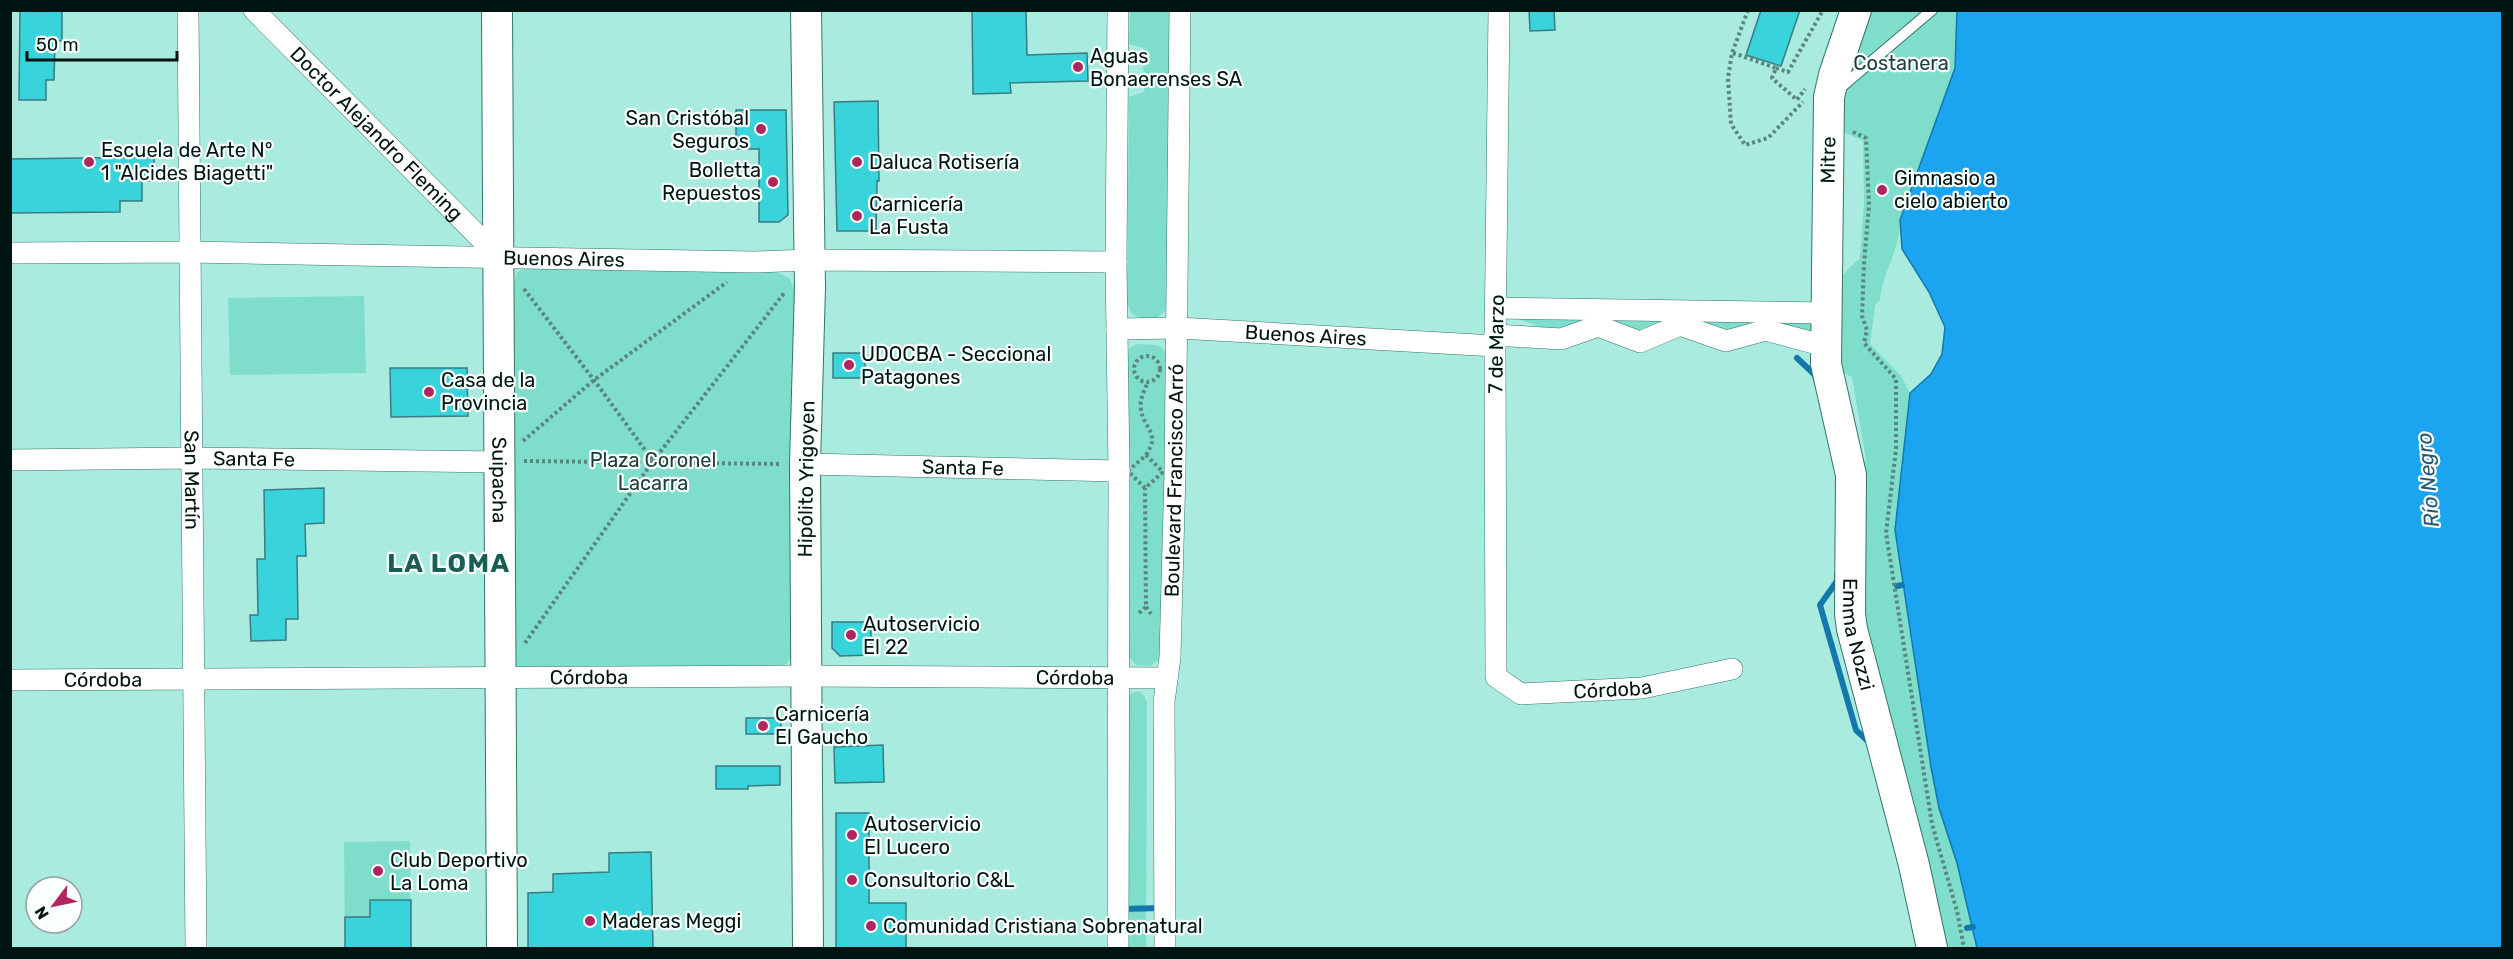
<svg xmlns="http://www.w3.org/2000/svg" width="2513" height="959" viewBox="0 0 2513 959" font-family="Rubik,sans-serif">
  <rect width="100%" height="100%" fill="#aaebdf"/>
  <!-- green -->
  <g fill="#7fddcc">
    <path d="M 1130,11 L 1171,11 L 1170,303 C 1161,320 1149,323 1132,314 L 1127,302 L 1129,97 L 1144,92 L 1143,48 L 1129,44 Z"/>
    <path d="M 1865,11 L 1957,11 L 1955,68 L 1900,219 C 1901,250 1883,269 1880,300 L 1875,305 L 1870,344 L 1901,376 L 1910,393 L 1895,530 L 1931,767 L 1939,808 L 1957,863 L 1977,948 L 1941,948 L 1861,624 L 1860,472 L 1866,460 L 1852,377 L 1844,373 C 1842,357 1831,300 1835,287 C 1839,276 1852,266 1860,258 L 1864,203 L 1863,141 L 1838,129 L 1837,96 Z"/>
    <path d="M 525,268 L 776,272 L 789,278 L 796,291 L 794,651 L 787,664 L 773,670 L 524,672 L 512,666 L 510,656 L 514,283 L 517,272 Z"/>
    <path d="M 364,296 L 366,373 L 230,375 L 228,298 Z"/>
    <path d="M 1515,318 L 1586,318 C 1547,336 1553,330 1515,318 Z"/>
    <path d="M 1603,319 L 1675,319 L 1641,333 Z"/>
    <path d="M 1687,320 L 1812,322 L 1819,334 L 1732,333 Z"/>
    <path d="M 1137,344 C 1153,345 1163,342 1169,359 L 1161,658 L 1150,666 L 1136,665 L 1125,652 L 1126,357 L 1130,348 Z"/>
    <path d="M 1138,691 L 1143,694 L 1147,702 L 1146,948 L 1126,948 L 1126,702 L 1131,694 Z"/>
    <path d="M 410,841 L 411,948 L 345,948 L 344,842 Z"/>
  </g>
  <!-- water -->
  <path fill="#1ba4ef" stroke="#1379ac" stroke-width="1.5" d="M 1957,11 L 2502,11 L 2502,948 L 1977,948 L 1957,863 L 1939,808 L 1931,767 L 1895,530 L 1910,393 L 1931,374 L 1942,354 L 1945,327 L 1929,292 L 1902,249 L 1900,220 L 1955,68 Z"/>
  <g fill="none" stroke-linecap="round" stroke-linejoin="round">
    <!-- stream -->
    <g stroke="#1379ac" stroke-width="6">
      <path d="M 1797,358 L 1815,375 L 1816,380"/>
      <path d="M 1837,576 L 1837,581 L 1820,605 L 1856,730 L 1871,744"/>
      <path d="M 1897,586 L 1902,585"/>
      <path d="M 1121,909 L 1161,908"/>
      <path d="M 1967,928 L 1973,927"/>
    </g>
  </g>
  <!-- building -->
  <g fill="#39d3dc" stroke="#397c81" stroke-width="1.5">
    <path d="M 20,10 L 62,10 L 62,41 L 55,41 L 54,80 L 46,80 L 46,100 L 19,100 Z"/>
    <path d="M 972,10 L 1026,10 L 1027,55 L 1087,53 L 1088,81 L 1010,83 L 1011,93 L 973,94 Z"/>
    <path d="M 1529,10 L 1554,10 L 1555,30 L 1530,31 Z"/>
    <path d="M 1761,10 L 1800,10 L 1781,66 L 1746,55 Z"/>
    <path d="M 878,101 L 879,181 L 877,181 L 876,231 L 837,231 L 834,102 Z"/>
    <path d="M 736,110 L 786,110 L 788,215 L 779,222 L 759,222 L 759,149 L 736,149 Z"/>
    <path d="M 154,157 L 154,181 L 142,181 L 142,201 L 120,201 L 120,212 L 10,213 L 10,159 Z"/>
    <rect x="833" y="353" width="32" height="25"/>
    <path d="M 390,368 L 467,368 L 468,416 L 391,417 Z"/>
    <path d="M 324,488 L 324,523 L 305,524 L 306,556 L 297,556 L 298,619 L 286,619 L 286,640 L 251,641 L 250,615 L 258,615 L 257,559 L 265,559 L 264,490 Z"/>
    <path d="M 832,622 L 871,622 L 871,655 L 840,656 L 832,648 Z"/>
    <rect x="746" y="718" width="35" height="16"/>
    <path d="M 883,745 L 884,782 L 835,783 L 834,747 Z"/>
    <path d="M 716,766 L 780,766 L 780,785 L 748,786 L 748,789 L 716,789 Z"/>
    <path d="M 836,813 L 869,813 L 869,903 L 906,903 L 906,948 L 836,948 Z"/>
    <path d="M 651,852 L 653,948 L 528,948 L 528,893 L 553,892 L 553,874 L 609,872 L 609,853 Z"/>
    <path d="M 370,900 L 411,900 L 411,948 L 345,948 L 345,917 L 370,917 Z"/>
  </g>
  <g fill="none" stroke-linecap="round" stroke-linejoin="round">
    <!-- lane casing -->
    <g stroke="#347469" stroke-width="12">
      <path id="lane" d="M 1839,89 L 1932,10"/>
    </g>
    <!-- street casing -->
    <g stroke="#347469" stroke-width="22">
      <g id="street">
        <path id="s1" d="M 188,10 L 196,948"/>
        <path id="s2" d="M 254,10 L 498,256"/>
        <path id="s3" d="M 1499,10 L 1495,346 L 1496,677 L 1521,694 L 1642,688 L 1732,669"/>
        <path id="s4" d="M 10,253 L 190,252 L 754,262 L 810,260 L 1116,262"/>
        <path d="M 1497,308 L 1825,313"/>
        <path id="s5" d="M 1117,329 L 1178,328 L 1495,346"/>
        <path d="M 1495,335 L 1561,339 L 1598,326 L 1640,342 L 1680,325 L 1726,341 L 1766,330 L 1825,346"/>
        <path id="s6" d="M 10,460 L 191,458 L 500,462"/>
        <path id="s7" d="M 805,464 L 1119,471"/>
        <path id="s8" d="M 10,680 L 805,676 L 1167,678"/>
        <path d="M 1118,948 L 1119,471 L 1116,262 L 1118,10"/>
        <path id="s9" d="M 1165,948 L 1164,702 L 1170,657 L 1175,472 L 1180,10"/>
      </g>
    </g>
    <!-- secondary casing -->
    <g stroke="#347469" stroke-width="32">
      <g id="secondary">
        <path id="s10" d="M 497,10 L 502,948"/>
        <path d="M 806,10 L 810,287 L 805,464 L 808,948"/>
        <path id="s11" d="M 1856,10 L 1834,75 L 1829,97 L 1826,364 L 1851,475 L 1850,614 L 1852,629 L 1914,865 L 1932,948"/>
      </g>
    </g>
    <!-- path -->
    <g stroke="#5a867e" stroke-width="4" stroke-dasharray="3 3" stroke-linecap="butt">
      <path d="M 1748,10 L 1732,53 L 1728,78 L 1731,124 L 1745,145 L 1768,138 L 1803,102"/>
      <path d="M 1733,53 L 1776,68 L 1772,78 L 1797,100 L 1805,89"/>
      <path d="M 1776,68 L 1788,72 L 1823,10"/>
      <path d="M 1853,132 L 1866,138 L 1869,205 L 1864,264 L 1862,316 L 1867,330 L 1864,343 L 1896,379 L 1896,449 L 1886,533 L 1932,824 L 1957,911 L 1964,948"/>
      <path d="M 524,289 L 594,380 L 653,461"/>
      <circle cx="1147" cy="369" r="13"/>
      <path d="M 523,441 L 594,380 L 727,282"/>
      <path d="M 1146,455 L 1163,472 L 1145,488 L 1128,471 Z"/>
      <path d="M 1146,455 C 1161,433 1144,429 1141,410 C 1139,400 1144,391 1148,382"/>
      <path d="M 524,461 L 781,464"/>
      <path d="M 1146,607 L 1151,614"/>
      <path d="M 1139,613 L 1146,607 L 1145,488"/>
      <path d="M 525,643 L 653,461 L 785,292"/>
    </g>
    <!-- lane -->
    <use href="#lane" stroke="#fff" stroke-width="10"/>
    <!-- street -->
    <use href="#street" stroke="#fff" stroke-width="21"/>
    <!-- secondary -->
    <use href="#secondary" stroke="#fff" stroke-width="30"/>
  </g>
  <!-- markers -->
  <g fill="#b0245f" stroke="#f8fffd" stroke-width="2">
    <circle cx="1078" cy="67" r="6"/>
    <circle cx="761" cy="129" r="6"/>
    <circle cx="89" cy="162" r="6"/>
    <circle cx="857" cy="162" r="6"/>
    <circle cx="773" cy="182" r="6"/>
    <circle cx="1882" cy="190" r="6"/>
    <circle cx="857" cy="216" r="6"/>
    <circle cx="849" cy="365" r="6"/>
    <circle cx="429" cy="392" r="6"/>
    <circle cx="851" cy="635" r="6"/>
    <circle cx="763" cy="726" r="6"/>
    <circle cx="852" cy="835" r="6"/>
    <circle cx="378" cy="871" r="6"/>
    <circle cx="852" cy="880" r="6"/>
    <circle cx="590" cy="921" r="6"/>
    <circle cx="871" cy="926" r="6"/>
  </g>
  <g text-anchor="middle" stroke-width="4.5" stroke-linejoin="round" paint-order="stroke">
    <!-- poi labels -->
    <g font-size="20" fill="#001511" stroke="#f8fffd" text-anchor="start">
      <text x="1090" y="63">Aguas<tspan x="1090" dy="23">Bonaerenses SA</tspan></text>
      <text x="749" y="125" text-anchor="end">San Cristóbal<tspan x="749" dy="23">Seguros</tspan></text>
      <text x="101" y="157">Escuela de Arte N°<tspan x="101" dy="23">1 "Alcides Biagetti"</tspan></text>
      <text x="869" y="169">Daluca Rotisería</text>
      <text x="761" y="177" text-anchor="end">Bolletta<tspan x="761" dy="23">Repuestos</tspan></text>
      <text x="1894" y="185">Gimnasio a<tspan x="1894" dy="23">cielo abierto</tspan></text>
      <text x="869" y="211">Carnicería<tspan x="869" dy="23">La Fusta</tspan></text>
      <text x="861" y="361">UDOCBA - Seccional<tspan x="861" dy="23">Patagones</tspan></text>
      <text x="441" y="387">Casa de la<tspan x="441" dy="23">Provincia</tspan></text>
      <text x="863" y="631">Autoservicio<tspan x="863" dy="23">El 22</tspan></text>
      <text x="775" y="721">Carnicería<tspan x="775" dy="23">El Gaucho</tspan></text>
      <text x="864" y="831">Autoservicio<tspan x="864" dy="23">El Lucero</tspan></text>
      <text x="390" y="867">Club Deportivo<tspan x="390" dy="23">La Loma</tspan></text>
      <text x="864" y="887">Consultorio C&amp;L</text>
      <text x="602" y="928">Maderas Meggi</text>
      <text x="883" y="933">Comunidad Cristiana Sobrenatural</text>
    </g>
    <!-- park labels -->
    <g font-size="20" fill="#213e39" stroke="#f8fffd">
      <text x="1901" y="70">Costanera</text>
      <text x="653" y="467">Plaza Coronel<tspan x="653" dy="23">Lacarra</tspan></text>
    </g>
    <!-- street labels -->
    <g font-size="20" fill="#001511" stroke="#f8fffd">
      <text dy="7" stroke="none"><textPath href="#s2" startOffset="174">Doctor Alejandro Fleming</textPath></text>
      <text transform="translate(1828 160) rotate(-89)" y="7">Mitre</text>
      <text dy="7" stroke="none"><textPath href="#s4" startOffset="554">Buenos Aires</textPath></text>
      <text dy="7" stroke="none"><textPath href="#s5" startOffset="189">Buenos Aires</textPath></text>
      <text transform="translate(1496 344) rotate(-89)" y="7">7 de Marzo</text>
      <text dy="7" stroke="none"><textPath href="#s6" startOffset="244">Santa Fe</textPath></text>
      <text dy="7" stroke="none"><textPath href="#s7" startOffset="158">Santa Fe</textPath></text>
      <text dy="7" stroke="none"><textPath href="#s10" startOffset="470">Suipacha</textPath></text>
      <text transform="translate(806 479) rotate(-89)" y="7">Hipólito Yrigoyen</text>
      <text dy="7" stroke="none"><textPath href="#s1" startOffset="470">San Martín</textPath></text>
      <text dy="7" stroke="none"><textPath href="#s9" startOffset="468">Boulevard Francisco Arró</textPath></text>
      <text dy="7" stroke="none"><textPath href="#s11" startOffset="632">Emma Nozzi</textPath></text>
      <text dy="7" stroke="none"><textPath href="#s8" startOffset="579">Córdoba</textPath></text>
      <text dy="7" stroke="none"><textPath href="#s8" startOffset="1065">Córdoba</textPath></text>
      <text dy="7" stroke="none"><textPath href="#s8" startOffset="93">Córdoba</textPath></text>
      <text dy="7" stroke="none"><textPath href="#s3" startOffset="789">Córdoba</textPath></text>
    </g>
    <!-- water labels -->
    <g font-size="21" font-style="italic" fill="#265575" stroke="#f8fffd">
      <text transform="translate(2428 480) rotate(-95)" y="7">Río Negro</text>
    </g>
    <!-- district labels -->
    <g font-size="26" font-weight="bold" letter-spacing="1.5" fill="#1a5d53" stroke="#f8fffd">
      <text x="449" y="572">LA LOMA</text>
    </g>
  </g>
  <!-- border -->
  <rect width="2513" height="959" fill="none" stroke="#001511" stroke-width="24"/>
  <!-- north arrow -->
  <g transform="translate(54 905) rotate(238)"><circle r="28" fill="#f8fffd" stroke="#95a19f" stroke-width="1.5"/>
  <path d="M0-4.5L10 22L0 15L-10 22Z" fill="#b0245f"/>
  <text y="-9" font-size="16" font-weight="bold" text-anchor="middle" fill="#001511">N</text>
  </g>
  <!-- scale -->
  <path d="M27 51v9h150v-9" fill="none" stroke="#001511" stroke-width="3"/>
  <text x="36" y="51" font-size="18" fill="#001511" stroke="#f8fffd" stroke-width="4.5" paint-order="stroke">50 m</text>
</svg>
